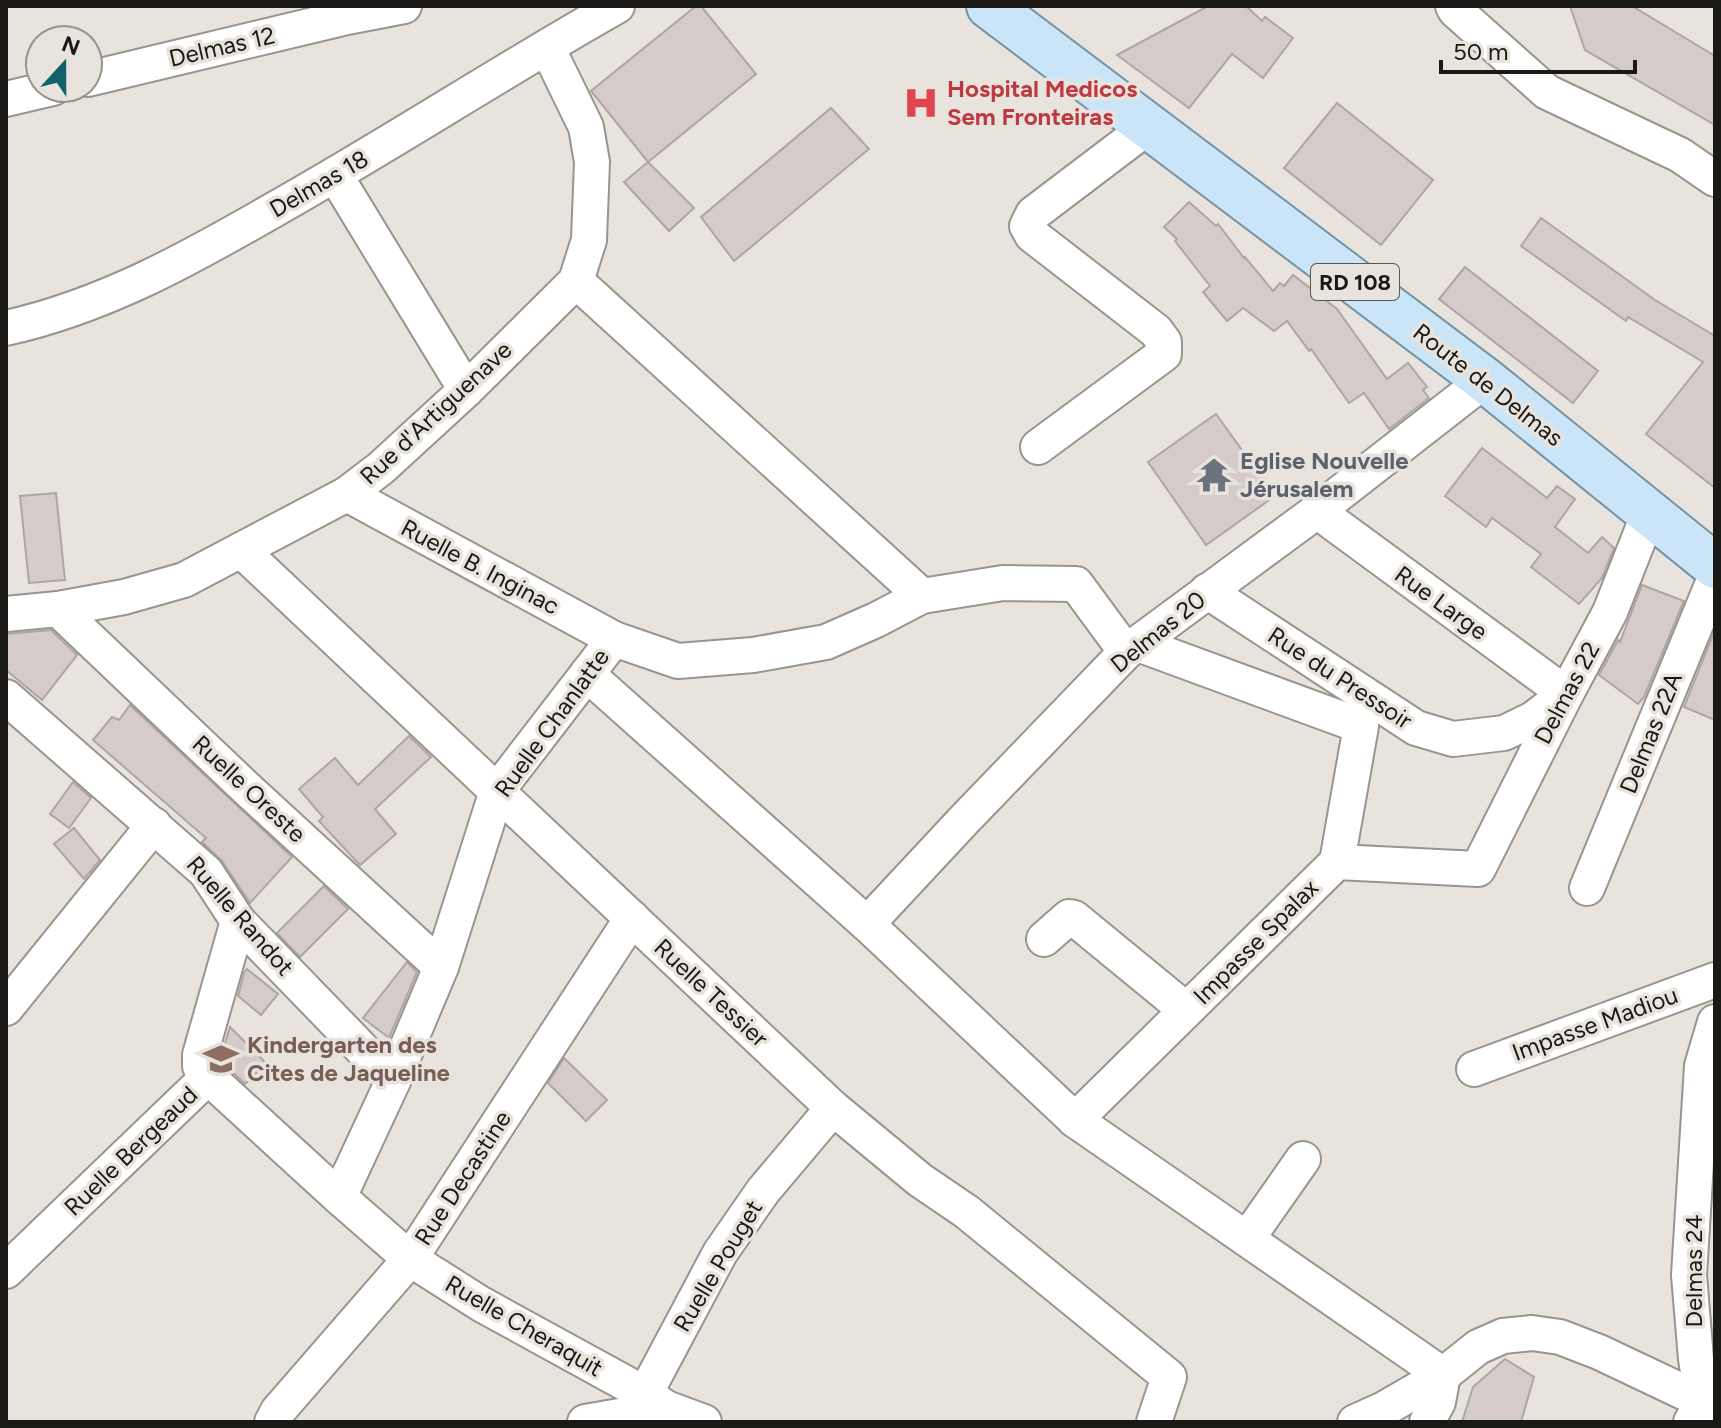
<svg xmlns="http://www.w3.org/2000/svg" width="1721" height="1428" viewBox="0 0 1721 1428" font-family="Figtree,sans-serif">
  <rect width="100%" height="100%" fill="#e8e4dd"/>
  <!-- building -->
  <g fill="#d4cbca" stroke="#aea5a4" stroke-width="2">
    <path d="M 696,6 L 701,6 L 756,74 L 648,162 L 591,91 Z"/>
    <path d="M 1208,6 L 1246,6 L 1262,21 L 1265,17 L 1293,38 L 1263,78 L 1232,54 L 1189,108 L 1117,55 Z"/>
    <path d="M 1570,6 L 1632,6 L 1715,56 L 1715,125 L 1585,50 Z"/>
    <path d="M 1337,103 L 1433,180 L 1381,245 L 1284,168 Z"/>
    <path d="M 831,108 L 869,149 L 734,261 L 701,217 Z"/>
    <path d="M 648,162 L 694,208 L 669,231 L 624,182 Z"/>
    <path d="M 1189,202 L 1216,226 L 1218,224 L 1244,258 L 1245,257 L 1273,291 L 1280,283 L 1284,286 L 1293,275 L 1337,309 L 1387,379 L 1408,363 L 1427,387 L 1423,390 L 1429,398 L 1389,429 L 1364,393 L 1349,403 L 1311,349 L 1309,351 L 1287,321 L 1274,331 L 1243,308 L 1227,321 L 1203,292 L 1210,286 L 1175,241 L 1177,239 L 1164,227 Z"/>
    <path d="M 1541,218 L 1655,300 L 1715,336 L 1715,488 L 1646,434 L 1703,362 L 1628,317 L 1626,321 L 1521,246 Z"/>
    <path d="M 1465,267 L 1598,371 L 1573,403 L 1439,299 Z"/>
    <path d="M 1216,414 L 1275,496 L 1206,545 L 1148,462 Z"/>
    <path d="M 1482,448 L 1547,498 L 1557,486 L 1575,499 L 1555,527 L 1588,553 L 1602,537 L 1614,548 L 1602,578 L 1579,604 L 1531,567 L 1541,554 L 1492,518 L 1486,527 L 1445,496 Z"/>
    <path d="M 56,493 L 65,580 L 29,583 L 20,496 Z"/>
    <path d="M 1642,585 L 1684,601 L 1644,697 L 1638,704 L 1599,675 L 1618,640 L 1620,642 Z"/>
    <path d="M 51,630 L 77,655 L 42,700 L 6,670 L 6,634 Z"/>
    <path d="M 1715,630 L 1715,720 L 1684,707 Z"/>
    <path d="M 130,705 L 292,857 L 250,903 L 222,861 L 202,842 L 206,838 L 93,740 L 112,717 L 119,720 Z"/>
    <path d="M 409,736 L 431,757 L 375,809 L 396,834 L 360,865 L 319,821 L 323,817 L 299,789 L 335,758 L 358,785 Z"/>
    <path d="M 73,782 L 91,798 L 69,828 L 50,814 Z"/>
    <path d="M 74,828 L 100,860 L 84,879 L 54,844 Z"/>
    <path d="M 324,886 L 348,909 L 300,957 L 277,933 Z"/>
    <path d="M 407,962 L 417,972 L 389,1038 L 363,1018 Z"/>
    <path d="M 247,969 L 278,994 L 261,1015 L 238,996 L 244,973 Z"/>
    <path d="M 230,1027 L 266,1063 L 245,1084 L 220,1060 Z"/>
    <path d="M 564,1058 L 607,1100 L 586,1121 L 548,1083 Z"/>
    <path d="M 1505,1359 L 1534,1377 L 1521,1422 L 1462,1422 L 1473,1387 Z"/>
  </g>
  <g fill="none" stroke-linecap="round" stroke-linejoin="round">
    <!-- minor casing -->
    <g stroke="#98958e" stroke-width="38">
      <g id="minor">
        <path d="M 1453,6 L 1455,10 L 1547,92 L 1680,155 L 1715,179"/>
        <path d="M 88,79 L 347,17 L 404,6"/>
        <path d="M 6,99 L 53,88"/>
        <path d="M 335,175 L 466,390"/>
        <path d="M 576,281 L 922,596"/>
        <path d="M 6,328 C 105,306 190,258 277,208 C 392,143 502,71 617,6"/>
        <path d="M 1038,447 L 1164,354 L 1164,342 L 1156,331 L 1032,235 L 1027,226 L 1033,214 L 1149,126"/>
        <path d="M 347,494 L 614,639"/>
        <path d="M 241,550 L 833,1108 L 920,1180 L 967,1212 L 1169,1377 L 1154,1422"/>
        <path d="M 1207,591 L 1416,728 L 1453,739 L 1504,733 L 1533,719 L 1566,694 L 1317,511"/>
        <path d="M 58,609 L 245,787 L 441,967"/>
        <path d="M 6,614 L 58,609 L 124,597 L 184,580 L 347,494 L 381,468 L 466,390 L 576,281 L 589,240 L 592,162 L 586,127 L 547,47"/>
        <path d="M 1138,644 L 1361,726 L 1337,862"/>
        <path d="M 587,674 L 867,924 L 1075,1120 L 1443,1375 L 1438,1402 L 1427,1422"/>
        <path d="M 6,697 L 206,872 L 238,921 L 393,1081"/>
        <path d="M 1587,888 L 1715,578"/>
        <path d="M 867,924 L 964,820 L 1126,652 L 1317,511 L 1485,380"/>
        <path d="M 1044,939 L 1069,917 L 1074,918 L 1186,1010"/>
        <path d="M 6,1008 L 154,825"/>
        <path d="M 1474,1069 L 1715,980"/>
        <path d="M 208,1077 L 339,1197 L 410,1259 L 481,1304 L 645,1394 L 666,1408"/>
        <path d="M 1075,1120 L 1337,862 L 1478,869 L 1566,694 L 1610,612 L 1649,513"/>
        <path d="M 339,1197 L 393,1081 L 441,967 L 497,791 L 614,639 L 678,661 L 753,655 L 826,642 L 876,620 L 922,596 L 1003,583 L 1076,584 L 1126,652"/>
        <path d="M 1247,1239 L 1303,1159"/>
        <path d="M 6,1271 L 208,1077 L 200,1066 L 200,1055 L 238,921"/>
        <path d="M 645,1394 L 720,1253 L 763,1191 L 833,1108"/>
        <path d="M 272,1422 L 278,1411 L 410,1259 L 632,918"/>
        <path d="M 585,1422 L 666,1408 L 704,1422"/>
        <path d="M 1355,1422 L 1384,1409 L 1443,1375 L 1478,1347 L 1503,1336 L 1532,1333 L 1560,1337 L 1599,1352 L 1715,1407"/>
        <path d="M 1691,1422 L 1703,1402 L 1696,1359 L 1689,1275 L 1702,1066 L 1715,1022"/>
      </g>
    </g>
    <!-- major casing -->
    <g stroke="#7693a6" stroke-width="48">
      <path id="major" d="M 989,6 L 1485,380 L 1715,566"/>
    </g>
    <!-- minor -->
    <use href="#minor" stroke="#fff" stroke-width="34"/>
    <!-- major -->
    <use href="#major" stroke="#cbe5f8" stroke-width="44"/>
  </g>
  <!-- icons -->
  <defs>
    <g id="hospital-bare" transform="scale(2.76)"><path d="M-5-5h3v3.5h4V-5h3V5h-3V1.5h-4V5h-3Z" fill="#e0444e" stroke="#e8e4dd" stroke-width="2.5" paint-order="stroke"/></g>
    <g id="temple-bare" transform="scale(2.76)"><path d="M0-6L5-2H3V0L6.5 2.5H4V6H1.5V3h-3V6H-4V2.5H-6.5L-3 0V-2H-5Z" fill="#6b7280" stroke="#e8e4dd" stroke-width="2.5" paint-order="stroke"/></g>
    <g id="school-bare" transform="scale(2.76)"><path d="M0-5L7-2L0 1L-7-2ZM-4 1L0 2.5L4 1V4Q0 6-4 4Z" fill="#8d6e63" stroke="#e8e4dd" stroke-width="2.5" paint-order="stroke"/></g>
  </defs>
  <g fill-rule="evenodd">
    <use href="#hospital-bare" x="921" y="103"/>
    <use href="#temple-bare" x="1214" y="475"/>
    <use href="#school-bare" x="221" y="1059"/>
  </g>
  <g text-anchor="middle" stroke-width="7" stroke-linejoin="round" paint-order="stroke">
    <!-- shield labels -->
    <rect fill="#e8e4dd" stroke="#585652" stroke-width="2" x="1311" y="264" width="88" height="36" rx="6"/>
    <g font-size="22" font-weight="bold" fill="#1a1916">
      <text x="1355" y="290">RD 108</text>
    </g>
    <!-- street labels -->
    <g font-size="24" fill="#1a1916" stroke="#e8e4dd">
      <text transform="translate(222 47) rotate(-13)" y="8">Delmas 12</text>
      <text transform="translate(319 184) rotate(-30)" y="8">Delmas 18</text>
      <text transform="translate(1488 385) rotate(38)" y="8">Route de Delmas</text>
      <text transform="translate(436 413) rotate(-43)" y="8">Rue d'Artiguenave</text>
      <text transform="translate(480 567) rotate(28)" y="8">Ruelle B. Inginac</text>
      <text transform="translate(1441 603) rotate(36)" y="8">Rue Large</text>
      <text transform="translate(1158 632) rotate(-39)" y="8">Delmas 20</text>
      <text transform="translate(1340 678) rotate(33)" y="8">Rue du Pressoir</text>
      <text transform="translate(1567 693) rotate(-62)" y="8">Delmas 22</text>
      <text transform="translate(552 723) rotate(-54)" y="8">Ruelle Chanlatte</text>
      <text transform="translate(1651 733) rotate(-68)" y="8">Delmas 22A</text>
      <text transform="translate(249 789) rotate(43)" y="8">Ruelle Oreste</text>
      <text transform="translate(240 916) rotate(49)" y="8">Ruelle Randot</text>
      <text transform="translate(1256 942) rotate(-45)" y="8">Impasse Spalax</text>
      <text transform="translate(711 993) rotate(43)" y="8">Ruelle Tessier</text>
      <text transform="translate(1595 1024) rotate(-20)" y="8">Impasse Madiou</text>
      <text transform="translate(131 1151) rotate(-44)" y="8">Ruelle Bergeaud</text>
      <text transform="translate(463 1178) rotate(-57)" y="8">Rue Decastine</text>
      <text transform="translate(718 1266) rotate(-59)" y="8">Ruelle Pouget</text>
      <text transform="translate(1694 1271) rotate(-90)" y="8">Delmas 24</text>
      <text transform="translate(524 1326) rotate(30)" y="8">Ruelle Cheraquit</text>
    </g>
    <!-- health labels -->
    <g font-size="24" font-weight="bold" fill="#be3a42" stroke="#e8e4dd" text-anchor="start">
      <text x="947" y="97">Hospital Medicos<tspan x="947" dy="28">Sem Fronteiras</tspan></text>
    </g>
    <!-- worship labels -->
    <g font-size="24" font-weight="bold" fill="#5b616d" stroke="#e8e4dd" text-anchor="start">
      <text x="1240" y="469">Eglise Nouvelle<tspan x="1240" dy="28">Jérusalem</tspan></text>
    </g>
    <!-- education labels -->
    <g font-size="24" font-weight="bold" fill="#785e54" stroke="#e8e4dd" text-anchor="start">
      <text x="247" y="1053">Kindergarten des<tspan x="247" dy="28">Cites de Jaqueline</tspan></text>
    </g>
  </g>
  <!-- border -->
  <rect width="1721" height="1428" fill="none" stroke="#1a1916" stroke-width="16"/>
  <!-- north arrow -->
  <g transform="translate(64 64) rotate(21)"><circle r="38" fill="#e8e4dd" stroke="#96938d" stroke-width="2"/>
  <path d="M0-6L14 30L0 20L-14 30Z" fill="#116169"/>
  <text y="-12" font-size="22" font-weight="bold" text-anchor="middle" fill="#1a1916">N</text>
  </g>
  <!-- scale -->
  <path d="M1441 60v12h194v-12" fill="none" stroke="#1a1916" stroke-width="4"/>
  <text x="1453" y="60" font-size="24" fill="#1a1916" stroke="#e8e4dd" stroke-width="6" paint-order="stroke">50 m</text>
</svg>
